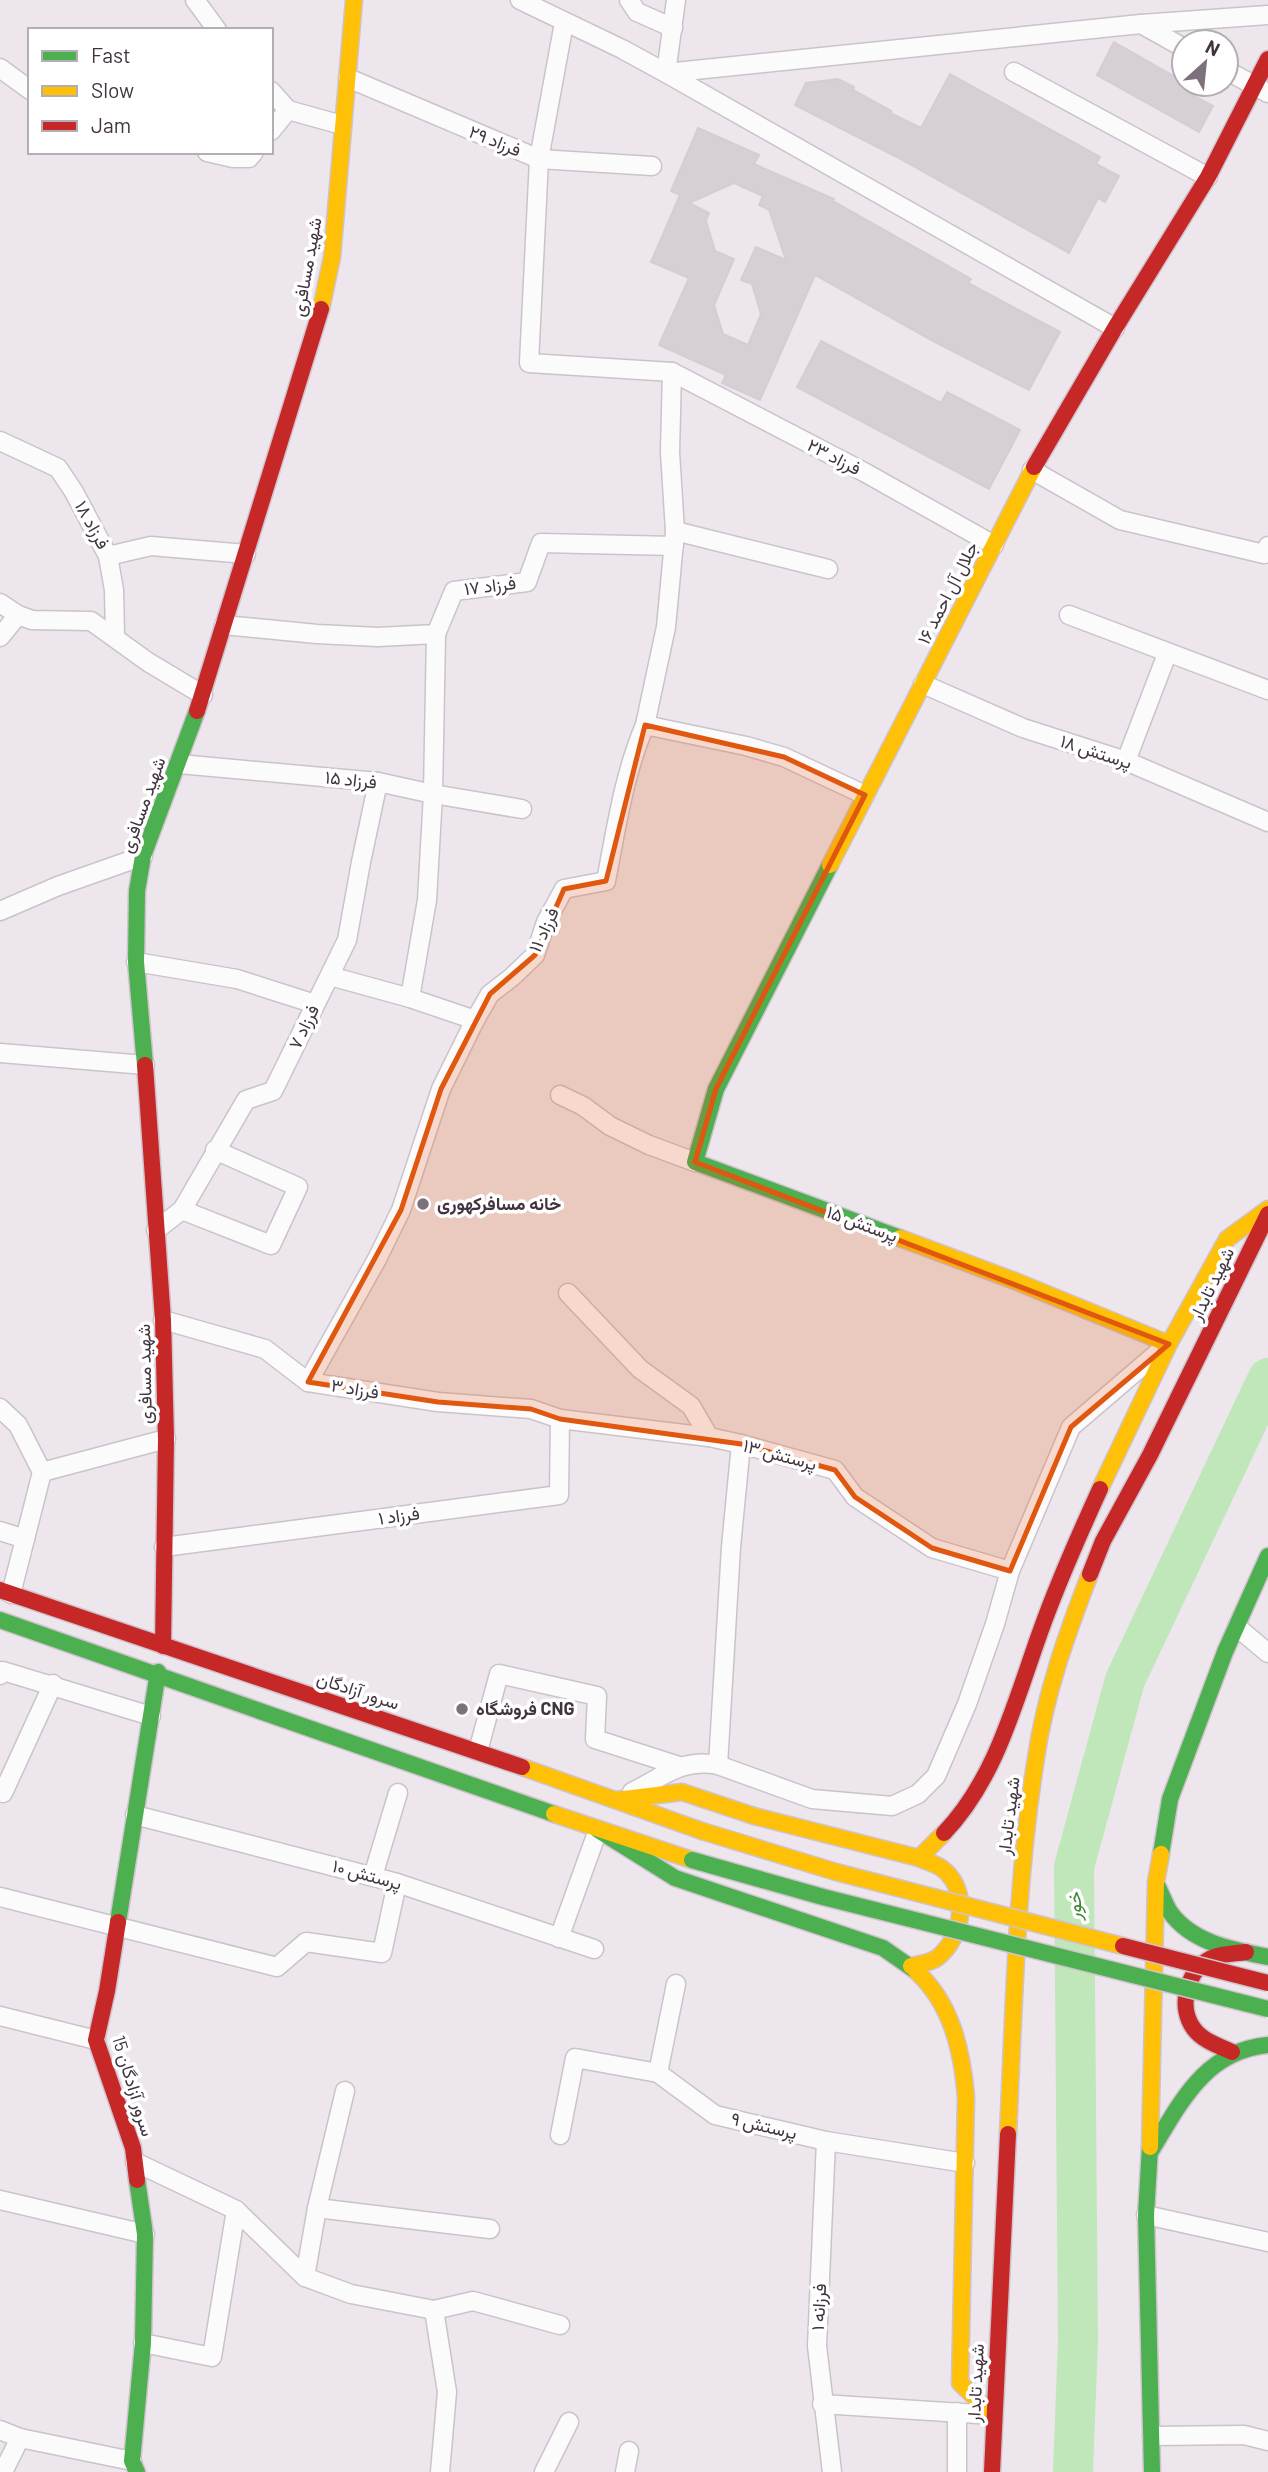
<svg xmlns="http://www.w3.org/2000/svg" width="1268" height="2472" viewBox="0 0 1268 2472" font-family="Barlow,Vazirmatn,sans-serif">
  <rect width="100%" height="100%" fill="#ede6ec"/>
  <g fill="none" stroke-linecap="round" stroke-linejoin="round">
    <!-- river -->
    <path stroke="#c0e7ba" stroke-width="40" d="M 1073,2472 L 1078,2341 L 1074,1867 L 1125,1680 L 1268,1378"/>
  </g>
  <!-- building -->
  <g fill="#d6cfd5" stroke="#d5ccd4" stroke-width="2" fill-rule="evenodd">
    <path d="M 1114,42 L 1184,82 L 1184,84 L 1194,87 L 1190,94 L 1213,106 L 1199,132 L 1097,75 Z"/>
    <path d="M 950,74 L 1100,157 L 1096,164 L 1119,176 L 1105,202 L 1098,198 L 1069,253 L 897,157 L 795,105 L 806,83 L 838,79 L 854,87 L 853,90 L 891,111 L 890,113 L 921,128 Z"/>
    <path d="M 698,128 L 759,155 L 754,164 L 834,199 L 833,201 L 971,279 L 968,283 L 1060,332 L 1029,390 L 935,342 L 815,275 L 760,400 L 722,383 L 726,375 L 659,345 L 689,278 L 651,262 L 680,195 L 671,191 ZM 734,183 L 763,196 L 759,205 L 769,210 L 786,260 L 756,247 L 741,280 L 752,284 L 761,314 L 748,345 L 723,334 L 714,305 L 734,259 L 715,251 L 706,221 L 709,213 L 689,203 Z"/>
    <path d="M 821,341 L 941,403 L 947,392 L 1020,430 L 989,489 L 797,387 Z"/>
  </g>
  <g fill="none" stroke-linecap="round" stroke-linejoin="round">
    <!-- street casing -->
    <g stroke="#cbc3ca" stroke-width="21">
      <g id="street">
        <path d="M 195,0 L 217,30"/>
        <path d="M 520,0 L 622,49 L 666,73 L 1115,328"/>
        <path d="M 629,0 L 637,12 L 673,28"/>
        <path d="M 676,0 L 666,73 L 1141,24 L 1268,15"/>
        <path d="M 564,23 L 539,159 L 529,363 L 672,372 L 864,472 L 994,545"/>
        <path d="M 1141,24 L 1184,48"/>
        <path d="M 0,68 L 30,90"/>
        <path d="M 1226,70 L 1268,93"/>
        <path d="M 1014,72 L 1208,177"/>
        <path d="M 348,78 L 539,159 L 652,166"/>
        <path d="M 271,91 L 288,110"/>
        <path d="M 288,110 L 342,125"/>
        <path d="M 271,131 L 288,110"/>
        <path d="M 207,152 L 233,158 L 249,158 L 254,152"/>
        <path d="M 0,441 L 58,468 L 74,492 L 108,556 L 151,546 L 246,554"/>
        <path d="M 1032,470 L 1120,520 L 1264,554 L 1268,546"/>
        <path d="M 675,531 L 828,569"/>
        <path d="M 108,556 L 114,590 L 115,637"/>
        <path d="M 0,603 L 18,615 L 32,620 L 91,621 L 148,662 L 203,695"/>
        <path d="M 1069,615 L 1268,690"/>
        <path d="M 224,625 L 317,634 L 378,637 L 436,634 L 454,591 L 527,582 L 541,543 L 674,546"/>
        <path d="M 0,637 L 18,615"/>
        <path d="M 923,684 L 1023,728 L 1126,761 L 1268,822"/>
        <path d="M 645,725 L 666,627 L 675,531 L 670,452 L 672,372"/>
        <path d="M 1126,761 L 1167,654"/>
        <path d="M 179,764 L 378,782 L 433,794 L 522,809"/>
        <path d="M 0,911 L 58,886 L 143,856"/>
        <path d="M 136,962 L 237,979 L 315,1004"/>
        <path d="M 330,976 L 410,998 L 475,1020"/>
        <path d="M 410,998 L 427,900 L 433,794 L 436,634"/>
        <path d="M 0,1053 L 145,1065"/>
        <path d="M 560,1095 L 583,1106 L 610,1126 L 649,1145 L 695,1162"/>
        <path d="M 182,1210 L 271,1245 L 298,1187 L 215,1150"/>
        <path d="M 156,1230 L 182,1210 L 246,1100 L 273,1091 L 347,940 L 361,862 L 378,782"/>
        <path d="M 568,1293 L 640,1369 L 691,1406 L 709,1437"/>
        <path d="M 163,1320 L 265,1349 L 308,1382 L 438,1402 L 531,1409 L 560,1419 L 709,1437 L 741,1444 L 835,1470 L 855,1497 L 932,1548 L 1010,1571"/>
        <path d="M 308,1382 L 377,1259 L 401,1210 L 441,1089 L 475,1020 L 490,994 L 512,977 L 535,955 L 546,922 L 564,889 L 606,881 C 616,829 624,774 645,725 L 746,746 L 784,757 L 865,795"/>
        <path d="M 0,1408 L 18,1425 L 42,1472 L 166,1439"/>
        <path d="M 0,1531 L 25,1539"/>
        <path d="M 164,1547 L 559,1495 L 560,1419"/>
        <path d="M 11,1594 L 42,1472"/>
        <path d="M 1237,1627 L 1268,1653"/>
        <path d="M 0,1675 L 3,1671 L 151,1716"/>
        <path d="M 478,1751 L 499,1674 L 597,1696 L 595,1739 L 679,1766"/>
        <path d="M 718,1765 L 731,1547 L 741,1444"/>
        <path d="M 632,1792 C 663,1777 681,1758 718,1765 L 812,1799 L 892,1806 L 918,1794 L 936,1776 L 967,1704 L 995,1624 L 1010,1571 L 1071,1427 L 1162,1349"/>
        <path d="M 3,1793 L 53,1684"/>
        <path d="M 135,1815 L 397,1883 L 594,1949"/>
        <path d="M 373,1876 L 398,1793"/>
        <path d="M 0,1897 L 277,1967 L 306,1942 L 382,1953 L 397,1883"/>
        <path d="M 559,1938 L 598,1830"/>
        <path d="M 0,2016 L 96,2040"/>
        <path d="M 658,2073 L 676,1984"/>
        <path d="M 560,2135 L 575,2058 L 658,2073 L 715,2115 L 826,2141 L 965,2163"/>
        <path d="M 826,2141 L 817,2346 L 832,2472"/>
        <path d="M 135,2162 L 236,2210 L 305,2277 L 351,2294 L 434,2310 L 473,2301 L 560,2325"/>
        <path d="M 0,2200 L 145,2234"/>
        <path d="M 317,2208 L 490,2229"/>
        <path d="M 1146,2215 L 1268,2242"/>
        <path d="M 305,2277 L 317,2208 L 345,2091"/>
        <path d="M 434,2310 L 447,2392 L 440,2472"/>
        <path d="M 143,2343 L 212,2357 L 236,2210"/>
        <path d="M 822,2404 L 993,2415"/>
        <path d="M 957,2412 L 957,2472"/>
        <path d="M 0,2430 L 20,2438 L 132,2461"/>
        <path d="M 1152,2436 L 1244,2435 L 1268,2441"/>
        <path d="M 3,2472 L 20,2438"/>
        <path d="M 544,2472 L 569,2422"/>
        <path d="M 625,2472 L 629,2451"/>
      </g>
    </g>
    <!-- fast casing -->
    <g stroke="#d0c3cd" stroke-width="19">
      <g id="fast">
        <path d="M 830,865 L 716,1089 L 695,1162 L 900,1238"/>
        <path d="M 145,1065 L 136,962 L 137,891 L 143,856 L 197,711"/>
        <path d="M 0,1620 L 554,1814"/>
        <path d="M 598,1830 L 675,1878 L 883,1948 L 916,1971"/>
        <path d="M 1161,1854 L 1170,1799 L 1225,1652 L 1268,1556"/>
        <path d="M 1158,1887 C 1162,1895 1165,1904 1170,1912 C 1192,1943 1233,1950 1268,1957"/>
        <path d="M 118,1922 L 158,1672"/>
        <path d="M 1150,2147 L 1146,2215 L 1152,2472"/>
        <path d="M 1151,2151 C 1181,2102 1205,2051 1268,2045"/>
        <path d="M 137,2472 L 132,2461 L 143,2343 L 145,2234 L 137,2180"/>
      </g>
    </g>
    <!-- slow casing -->
    <g stroke="#d0c3cd" stroke-width="19">
      <g id="slow">
        <path d="M 321,309 L 332,257 L 354,0"/>
        <path d="M 830,865 L 1034,467"/>
        <path d="M 900,1238 L 1015,1281 L 1169,1344"/>
        <path d="M 1100,1489 L 1169,1344 L 1227,1239 L 1268,1209"/>
        <path d="M 522,1767 L 702,1831"/>
        <path d="M 616,1800 L 682,1792 L 754,1816 L 919,1858 L 944,1833"/>
        <path d="M 554,1814 L 692,1860"/>
        <path d="M 911,1966 C 920,1964 930,1963 937,1958 C 963,1938 970,1892 944,1870 C 937,1864 927,1862 919,1858"/>
        <path d="M 916,1971 C 952,2004 962,2051 966,2097 L 960,2383 L 993,2415"/>
        <path d="M 1008,2134 C 1014,2008 1016,1882 1036,1758 C 1045,1695 1067,1633 1090,1574"/>
        <path d="M 1150,2147 L 1156,1882 L 1161,1854"/>
      </g>
    </g>
    <!-- jam casing -->
    <g stroke="#d0c3cd" stroke-width="19">
      <g id="jam">
        <path d="M 1034,467 L 1115,328 L 1208,177 L 1268,59"/>
        <path d="M 197,711 L 321,309"/>
        <path d="M 145,1065 L 163,1320 L 166,1439 L 163,1646"/>
        <path d="M 1090,1574 L 1103,1541 L 1150,1455 L 1268,1214"/>
        <path d="M 0,1590 L 522,1767"/>
        <path d="M 944,1833 C 997,1778 1016,1698 1042,1627 C 1059,1580 1079,1535 1100,1489"/>
        <path d="M 118,1922 L 107,1991 L 96,2040 L 133,2148 L 137,2180"/>
        <path d="M 1232,2052 C 1219,2046 1203,2041 1194,2029 C 1178,2008 1186,1973 1208,1960 C 1219,1953 1234,1954 1246,1952"/>
        <path d="M 992,2472 L 1008,2134"/>
      </g>
    </g>
    <!-- street -->
    <use href="#street" stroke="#fcfbfc" stroke-width="18"/>
    <!-- fast -->
    <use href="#fast" stroke="#4caf50" stroke-width="16"/>
    <!-- slow -->
    <use href="#slow" stroke="#ffc107" stroke-width="16"/>
    <!-- jam -->
    <use href="#jam" stroke="#c62828" stroke-width="16"/>
    <!-- fast-bridge casing -->
    <g stroke="#d0c3cd" stroke-width="19" stroke-linecap="butt">
      <path id="fast-bridge" d="M 692,1860 L 823,1897 L 1268,2009"/>
    </g>
    <!-- slow-bridge casing -->
    <g stroke="#d0c3cd" stroke-width="19" stroke-linecap="butt">
      <path id="slow-bridge" d="M 702,1831 L 836,1872 L 1123,1946"/>
    </g>
    <!-- jam-bridge casing -->
    <g stroke="#d0c3cd" stroke-width="19" stroke-linecap="butt">
      <path id="jam-bridge" d="M 1123,1946 L 1268,1983"/>
    </g>
    <!-- fast-bridge -->
    <use href="#fast-bridge" stroke="#4caf50" stroke-width="16"/>
    <!-- slow-bridge -->
    <use href="#slow-bridge" stroke="#ffc107" stroke-width="16"/>
    <!-- jam-bridge -->
    <use href="#jam-bridge" stroke="#c62828" stroke-width="16"/>
  </g>
  <!-- marked area -->
  <path fill="#e0570f" fill-opacity="0.2" stroke="#e0570f" stroke-width="5" stroke-linejoin="round" d="M 645,725 L 784,757 L 865,795 L 716,1089 L 695,1162 L 1169,1344 L 1071,1427 L 1010,1571 L 932,1548 L 855,1497 L 835,1470 L 741,1444 L 560,1419 L 531,1409 L 438,1402 L 308,1382 L 401,1210 L 441,1089 L 490,994 L 535,955 L 564,889 L 606,881 Z"/>
  <!-- markers -->
  <g fill="#7d727c" stroke="#fff" stroke-width="2.5">
    <circle cx="423" cy="1204" r="7"/>
    <circle cx="462" cy="1709" r="7"/>
  </g>
  <g text-anchor="middle" stroke-width="7" stroke-linejoin="round" paint-order="stroke">
    <!-- street labels -->
    <g font-size="18" fill="#413440" stroke="#fff">
      <text transform="translate(495 141) rotate(22)" y="6">فرزاد ۲۹</text>
      <text transform="translate(307 267) rotate(-80)" y="6">شهید مسافری</text>
      <text transform="translate(834 457) rotate(27)" y="6">فرزاد ۲۳</text>
      <text transform="translate(92 525) rotate(61)" y="6">فرزاد ۱۸</text>
      <text transform="translate(490 586) rotate(-7)" y="6">فرزاد ۱۷</text>
      <text transform="translate(948 593) rotate(-63)" y="6">جلال آل احمد ۱۶</text>
      <text transform="translate(1096 752) rotate(18)" y="6">پرستش ۱۸</text>
      <text transform="translate(351 780) rotate(6)" y="6">فرزاد ۱۵</text>
      <text transform="translate(143 805) rotate(-70)" y="6">شهید مسافری</text>
      <text transform="translate(544 930) rotate(-65)" y="6">فرزاد ۱۱</text>
      <text transform="translate(304 1027) rotate(-64)" y="6">فرزاد ۷</text>
      <text transform="translate(862 1224) rotate(20)" y="6">پرستش ۱۵</text>
      <text transform="translate(1212 1284) rotate(-64)" y="6">شهید تابدار</text>
      <text transform="translate(145 1374) rotate(-91)" y="6">شهید مسافری</text>
      <text transform="translate(355 1389) rotate(9)" y="6">فرزاد ۳</text>
      <text transform="translate(780 1455) rotate(15)" y="6">پرستش ۱۳</text>
      <text transform="translate(399 1516) rotate(-8)" y="6">فرزاد ۱</text>
      <text transform="translate(358 1691) rotate(18)" y="6">سرور آزادگان</text>
      <text transform="translate(1009 1816) rotate(-83)" y="6">شهید تابدار</text>
      <text transform="translate(367 1875) rotate(15)" y="6">پرستش ۱۰</text>
      <text transform="translate(133 2086) rotate(73)" y="6">سرور آزادگان 15</text>
      <text transform="translate(764 2126) rotate(13)" y="6">پرستش ۹</text>
      <text transform="translate(819 2307) rotate(-87)" y="6">فرزانه ۱</text>
      <text transform="translate(976 2383) rotate(-87)" y="6">شهید تابدار</text>
    </g>
    <!-- poi labels -->
    <g font-size="18" font-weight="bold" fill="#413440" stroke="#fff" text-anchor="start">
      <text x="437" y="1210">خانه مسافرکهوری</text>
      <text x="476" y="1715">فروشگاه CNG</text>
    </g>
    <!-- water labels -->
    <g font-size="19" font-style="italic" fill="#3a8530" stroke="#fff">
      <text transform="translate(1074 1906) rotate(-90)" y="7">خور</text>
    </g>
  </g>
  <!-- legend -->
  <rect x="28" y="28" width="245" height="126" fill="#ffffff" stroke="#b3aeb3" stroke-width="2"/>
  <rect x="42" y="51" width="35" height="10" fill="#4caf50" stroke="#b3aeb3" stroke-width="2"/>
  <text x="91" y="63" font-size="21" fill="#413440">Fast</text>
  <rect x="42" y="86" width="35" height="10" fill="#ffc107" stroke="#b3aeb3" stroke-width="2"/>
  <text x="91" y="98" font-size="21" fill="#413440">Slow</text>
  <rect x="42" y="121" width="35" height="10" fill="#c62828" stroke="#b3aeb3" stroke-width="2"/>
  <text x="91" y="133" font-size="21" fill="#413440">Jam</text>
  <!-- north arrow -->
  <g transform="translate(1205 63) rotate(27)"><circle r="33" fill="#ffffff" stroke="#b3aeb3" stroke-width="2"/>
  <path d="M0-5L12 26L0 18L-12 26Z" fill="#7d727c"/>
  <text y="-10" font-size="19" font-weight="bold" text-anchor="middle" fill="#413440">N</text>
  </g>
</svg>
